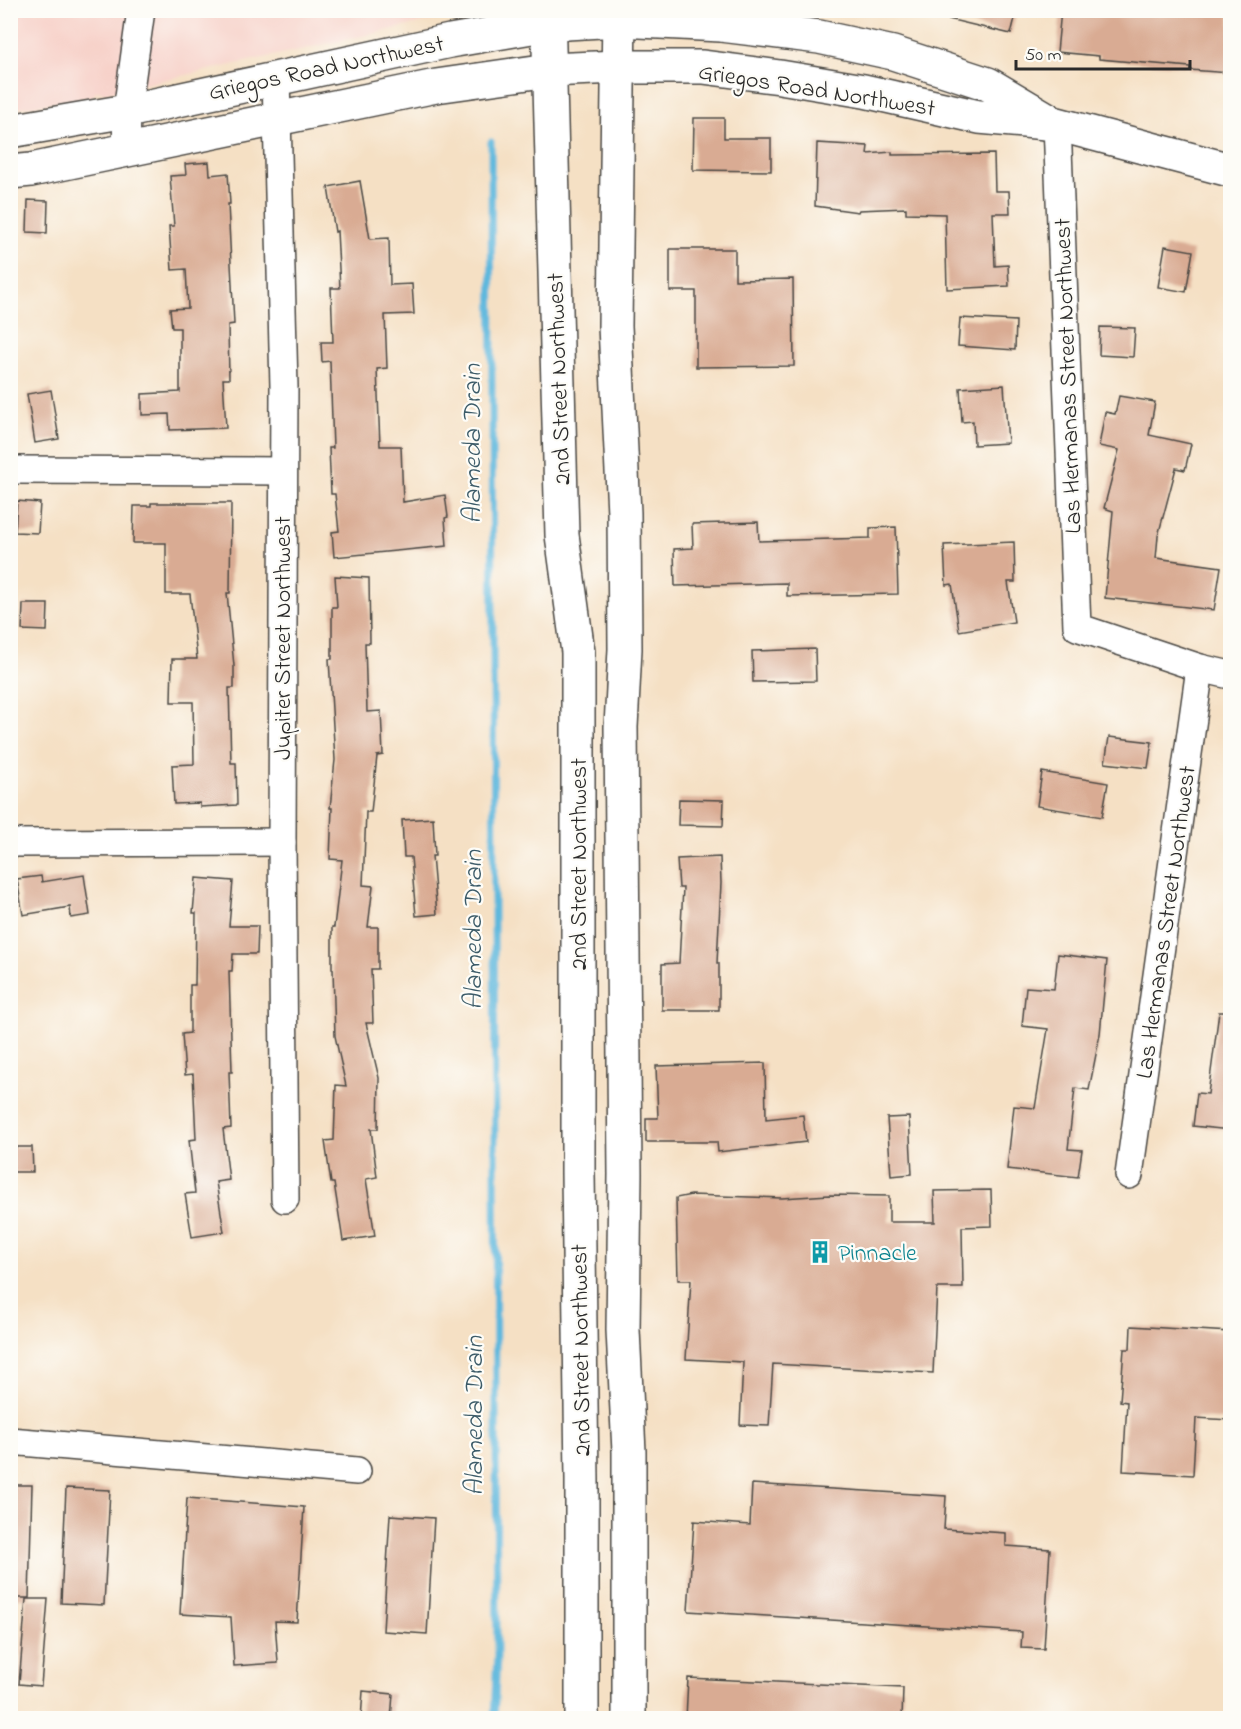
<svg xmlns="http://www.w3.org/2000/svg" width="1241" height="1729" viewBox="0 0 1241 1729" font-family="'Indie Flower',sans-serif">
  <rect width="100%" height="100%" fill="#fdfcf7"/>
  <filter id="ink" filterUnits="userSpaceOnUse"><feTurbulence type="fractalNoise" baseFrequency=".0167" numOctaves="2"/><feDisplacementMap in="SourceGraphic" scale="12" xChannelSelector="R" yChannelSelector="G"/><feConvolveMatrix kernelMatrix="1 2 1 2 8 2 1 2 1" color-interpolation-filters="sRGB"/></filter>
  <filter id="wash" filterUnits="userSpaceOnUse"><feTurbulence type="fractalNoise" baseFrequency=".008" numOctaves="4" result="noise"/><feDisplacementMap in="SourceGraphic" scale="24" xChannelSelector="R" yChannelSelector="G"/><feGaussianBlur stdDeviation="1.35" result="paint"/><feColorMatrix in="noise" values="0 0 0 0 0 0 0 0 0 0 0 0 0 0 0 0 0 1.4 0 .05"/><feComposite in="paint" operator="in"/></filter>
  <g filter="url(#wash)">
    <rect width="100%" height="100%" fill="#f5e0c4"/>
    <!-- built -->
    <path fill="#f7d1c9" d="M 11,11 L 444,11 L 444,18 L 105,93 L 97,91 L 92,97 L 11,109 Z"/>
    <g fill="none" stroke-linecap="round" stroke-linejoin="round">
      <!-- stream -->
      <path stroke="#5fb8dd" stroke-width="7" d="M 491,142 L 497,1656 L 494,1718"/>
    </g>
    <g id="blocks">
      <!-- building -->
      <g fill="#d9ab93">
        <path d="M 945,10 L 1017,10 L 1011,34 L 944,18 Z"/>
        <path d="M 1061,10 L 1230,10 L 1230,73 L 1190,70 L 1190,67 L 1099,59 L 1099,56 L 1057,52 Z"/>
        <path d="M 694,118 L 724,118 L 724,138 L 771,138 L 771,171 L 693,170 Z"/>
        <path d="M 817,143 L 868,146 L 867,154 L 892,152 L 892,155 L 994,154 L 995,191 L 1009,191 L 1010,213 L 993,213 L 995,266 L 1008,265 L 1009,286 L 947,289 L 945,214 L 906,213 L 906,208 L 859,210 L 858,212 L 815,206 Z"/>
        <path d="M 209,162 L 210,175 L 228,173 L 230,204 L 228,204 L 234,324 L 228,325 L 229,379 L 223,379 L 226,428 L 170,430 L 169,414 L 142,415 L 142,394 L 180,392 L 180,328 L 172,328 L 170,309 L 188,308 L 186,269 L 172,270 L 169,226 L 174,226 L 170,176 L 186,175 L 185,164 Z"/>
        <path d="M 360,181 L 370,239 L 389,238 L 390,285 L 412,284 L 414,314 L 385,315 L 387,368 L 377,369 L 380,446 L 401,446 L 403,502 L 445,495 L 448,517 L 445,518 L 447,546 L 334,557 L 332,532 L 339,531 L 335,494 L 331,494 L 329,448 L 333,448 L 330,361 L 322,362 L 321,342 L 333,342 L 331,288 L 340,288 L 337,231 L 335,232 L 328,187 Z"/>
        <path d="M 28,200 L 48,201 L 47,233 L 27,232 Z"/>
        <path d="M 1165,246 L 1193,251 L 1186,292 L 1158,287 Z"/>
        <path d="M 670,249 L 735,249 L 735,280 L 793,279 L 794,366 L 696,367 L 696,291 L 670,291 Z"/>
        <path d="M 960,318 L 1016,321 L 1015,350 L 958,346 Z"/>
        <path d="M 1100,327 L 1135,328 L 1133,357 L 1099,355 Z"/>
        <path d="M 1004,385 L 1008,443 L 974,445 L 973,421 L 962,422 L 960,388 Z"/>
        <path d="M 51,390 L 59,439 L 35,443 L 27,394 Z"/>
        <path d="M 1119,396 L 1155,402 L 1149,435 L 1191,444 L 1185,470 L 1176,468 L 1158,536 L 1156,558 L 1221,567 L 1214,610 L 1105,598 L 1113,511 L 1104,508 L 1119,450 L 1099,446 L 1105,412 L 1115,414 Z"/>
        <path d="M 17,501 L 40,503 L 38,533 L 15,532 Z"/>
        <path d="M 151,503 L 231,503 L 230,593 L 227,593 L 234,666 L 234,688 L 229,688 L 231,763 L 236,763 L 237,805 L 200,807 L 200,803 L 174,804 L 172,765 L 194,764 L 193,702 L 171,702 L 172,659 L 197,659 L 190,594 L 166,594 L 166,543 L 133,543 L 134,506 L 151,506 Z"/>
        <path d="M 758,522 L 759,541 L 870,538 L 870,528 L 896,527 L 898,594 L 787,596 L 787,583 L 675,586 L 674,549 L 693,548 L 692,524 Z"/>
        <path d="M 1014,542 L 1015,582 L 1008,582 L 1014,622 L 959,631 L 952,584 L 946,585 L 944,545 Z"/>
        <path d="M 335,576 L 369,578 L 370,643 L 365,643 L 367,712 L 381,711 L 383,755 L 377,756 L 371,812 L 366,812 L 363,885 L 373,886 L 368,927 L 378,927 L 378,969 L 371,969 L 373,1023 L 366,1023 L 379,1078 L 378,1129 L 371,1129 L 377,1177 L 366,1179 L 375,1236 L 343,1241 L 334,1183 L 331,1183 L 325,1141 L 334,1140 L 336,1085 L 346,1086 L 335,1036 L 333,969 L 332,969 L 332,927 L 334,927 L 342,860 L 330,859 L 332,808 L 330,808 L 335,760 L 329,659 L 332,659 L 332,607 L 337,607 Z"/>
        <path d="M 23,604 L 48,604 L 47,631 L 22,630 Z"/>
        <path d="M 815,649 L 816,681 L 753,682 L 752,651 Z"/>
        <path d="M 1109,737 L 1152,742 L 1148,768 L 1105,763 Z"/>
        <path d="M 1042,772 L 1108,783 L 1102,817 L 1037,806 Z"/>
        <path d="M 679,799 L 724,800 L 723,826 L 678,825 Z"/>
        <path d="M 433,818 L 435,856 L 432,856 L 437,914 L 416,916 L 411,857 L 404,857 L 402,820 Z"/>
        <path d="M 720,857 L 721,883 L 717,963 L 719,963 L 719,1010 L 662,1010 L 662,964 L 679,963 L 683,888 L 679,888 L 677,859 Z"/>
        <path d="M 84,875 L 90,915 L 71,918 L 70,907 L 23,915 L 17,879 L 41,876 L 42,882 Z"/>
        <path d="M 196,878 L 233,881 L 229,926 L 258,926 L 257,954 L 233,954 L 232,971 L 229,971 L 232,1072 L 229,1072 L 231,1128 L 223,1129 L 229,1180 L 216,1182 L 224,1232 L 192,1237 L 185,1194 L 195,1193 L 189,1140 L 196,1139 L 193,1074 L 185,1075 L 182,1034 L 190,1033 L 190,985 L 195,985 L 196,913 L 193,913 Z"/>
        <path d="M 1058,954 L 1107,960 L 1100,1034 L 1089,1090 L 1075,1088 L 1068,1149 L 1082,1150 L 1078,1177 L 1007,1169 L 1014,1106 L 1035,1108 L 1048,1029 L 1022,1026 L 1026,987 L 1054,989 Z"/>
        <path d="M 1219,1012 L 1230,1012 L 1230,1130 L 1193,1126 L 1197,1093 L 1208,1094 Z"/>
        <path d="M 765,1063 L 766,1119 L 803,1115 L 806,1142 L 718,1152 L 717,1142 L 646,1142 L 646,1118 L 658,1118 L 656,1066 Z"/>
        <path d="M 909,1117 L 912,1174 L 891,1176 L 887,1118 Z"/>
        <path d="M 10,1147 L 32,1147 L 33,1172 L 10,1172 Z"/>
        <path d="M 991,1190 L 992,1226 L 962,1227 L 963,1288 L 937,1288 L 933,1373 L 773,1364 L 769,1426 L 740,1425 L 743,1362 L 686,1359 L 691,1280 L 678,1280 L 676,1198 L 691,1195 L 782,1198 L 829,1195 L 889,1196 L 889,1222 L 935,1222 L 934,1191 Z"/>
        <path d="M 1131,1326 L 1230,1332 L 1230,1420 L 1196,1418 L 1193,1475 L 1123,1471 L 1127,1402 L 1120,1401 L 1124,1349 L 1130,1349 Z"/>
        <path d="M 752,1484 L 946,1496 L 944,1529 L 1006,1533 L 1006,1546 L 1050,1549 L 1044,1649 L 1021,1648 L 1022,1632 L 688,1611 L 694,1521 L 750,1525 Z"/>
        <path d="M 10,1485 L 32,1485 L 29,1598 L 10,1598 Z"/>
        <path d="M 66,1488 L 110,1490 L 104,1605 L 61,1603 Z"/>
        <path d="M 187,1498 L 304,1507 L 297,1622 L 275,1621 L 278,1663 L 234,1666 L 231,1617 L 180,1614 Z"/>
        <path d="M 390,1515 L 434,1518 L 427,1634 L 383,1631 Z"/>
        <path d="M 26,1599 L 48,1599 L 41,1686 L 19,1684 Z"/>
        <path d="M 688,1678 L 903,1688 L 902,1719 L 686,1719 Z"/>
        <path d="M 363,1691 L 393,1694 L 391,1719 L 361,1719 Z"/>
      </g>
    </g>
  </g>
  <g filter="url(#ink)">
    <use href="#blocks" fill-opacity="0" stroke="#494642" stroke-width="1.5"/>
    <g fill="none" stroke-linecap="round" stroke-linejoin="round">
      <!-- street casing -->
      <g stroke="#494642" stroke-width="30">
        <g id="street">
          <path d="M 276,77 L 284,387 L 282,842 L 285,1199"/>
          <path d="M 1057,124 L 1077,627 L 1200,668 L 1230,675"/>
          <path d="M 126,150 L 127,111 L 141,10"/>
          <path d="M 10,470 L 283,471"/>
          <path d="M 10,843 L 282,842"/>
          <path d="M 1129,1175 L 1200,668"/>
          <path d="M 10,1441 L 357,1471"/>
        </g>
      </g>
      <!-- secondary casing -->
      <g stroke="#494642" stroke-width="36">
        <g id="secondary">
          <path d="M 10,131 L 127,111 L 450,41 L 549,24 L 619,20 L 721,25 L 819,37 L 893,53 L 988,84 L 1047,119"/>
          <path d="M 10,172 L 31,170 L 436,86 L 549,70 L 618,67 L 703,67 L 780,77 L 864,91 L 979,117 L 1057,124 L 1230,170"/>
        </g>
      </g>
      <!-- primary casing -->
      <g stroke="#494642" stroke-width="36">
        <g id="primary">
          <path d="M 548,10 L 562,535 L 578,652 L 578,1173 L 582,1480 L 582,1718"/>
          <path d="M 619,10 L 615,326 L 624,513 L 625,649 L 621,727 L 625,1174 L 623,1330 L 629,1452 L 629,1718"/>
        </g>
      </g>
      <!-- street -->
      <use href="#street" stroke="#fff" stroke-width="27"/>
      <!-- secondary -->
      <use href="#secondary" stroke="#fff" stroke-width="33"/>
      <!-- primary -->
      <use href="#primary" stroke="#fff" stroke-width="33"/>
    </g>
  </g>
  <!-- icons -->
  <defs>
    <g id="building-bare" transform="scale(1.8)"><path d="M-4-6H4V6H1V3H-1V6H-4ZM-2.5-4.3h1.7v1.8h-1.7ZM.8-4.3h1.7v1.8H.8ZM-2.5-1h1.7V.8h-1.7ZM.8-1h1.7V.8H.8Z" fill="#0f9aa8" stroke="#fdfcf7" stroke-width="2.5" paint-order="stroke"/></g>
  </defs>
  <g fill-rule="evenodd">
    <use href="#building-bare" x="820" y="1252"/>
  </g>
  <g text-anchor="middle" stroke-width="4.5" stroke-linejoin="round" paint-order="stroke">
    <!-- street labels -->
    <g font-size="24" fill="#2b2b2b" stroke="#fdfcf7">
      <text transform="translate(326 67) rotate(-12)" y="8">Griegos Road Northwest</text>
      <text transform="translate(817 89) rotate(9)" y="8">Griegos Road Northwest</text>
      <text transform="translate(1067 376) rotate(-92)" y="8">Las Hermanas Street Northwest</text>
      <text transform="translate(558 379) rotate(-92)" y="8">2nd Street Northwest</text>
      <text transform="translate(282 638) rotate(-90)" y="8">Jupiter Street Northwest</text>
      <text transform="translate(578 864) rotate(-90)" y="8">2nd Street Northwest</text>
      <text transform="translate(1165 922) rotate(-82)" y="8">Las Hermanas Street Northwest</text>
      <text transform="translate(580 1350) rotate(-91)" y="8">2nd Street Northwest</text>
    </g>
    <!-- culture labels -->
    <g font-size="24" fill="#0d838f" stroke="#fdfcf7" text-anchor="start">
      <text x="838" y="1260">Pinnacle</text>
    </g>
    <!-- water labels -->
    <g font-size="26" font-style="italic" fill="#3d5c69" stroke="#fdfcf7">
      <text transform="translate(471 444) rotate(-90)" y="9">Alameda Drain</text>
      <text transform="translate(472 930) rotate(-90)" y="9">Alameda Drain</text>
      <text transform="translate(473 1416) rotate(-90)" y="9">Alameda Drain</text>
    </g>
  </g>
  <!-- margin -->
  <rect width="1241" height="1729" fill="none" stroke="#fdfcf7" stroke-width="36"/>
  <!-- scale -->
  <path d="M1016 60v9h174v-9" fill="none" stroke="#2b2b2b" stroke-width="3"/>
  <text x="1025" y="60" font-size="18" fill="#2b2b2b" stroke="#fdfcf7" stroke-width="4.5" paint-order="stroke">50 m</text>
</svg>
